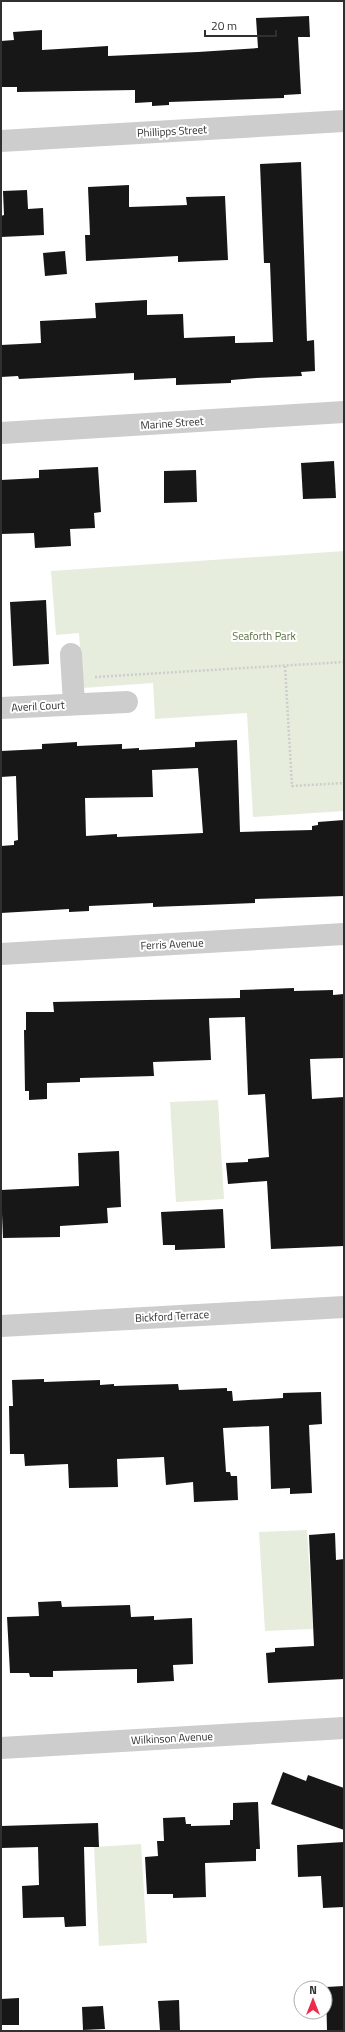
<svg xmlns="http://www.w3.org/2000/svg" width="345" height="2032" viewBox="0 0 345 2032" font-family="'Titillium Web',sans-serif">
  <rect width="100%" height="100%" fill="#fff"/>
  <!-- green -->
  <g fill="#e7eddd">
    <path d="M 344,551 L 344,811 L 253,817 L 247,713 L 155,719 L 153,683 L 83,688 L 79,633 L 56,635 L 51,571 Z"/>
    <path d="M 218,1100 L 224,1199 L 176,1202 L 170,1102 Z"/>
    <path d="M 307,1530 L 313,1629 L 265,1631 L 259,1532 Z"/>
    <path d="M 141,1844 L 147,1943 L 99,1946 L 94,1847 Z"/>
  </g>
  <!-- building -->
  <g fill="#171717" fill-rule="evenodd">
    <path d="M 309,16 L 310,37 L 298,37 L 301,94 L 284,95 L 284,98 L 169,102 L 169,105 L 152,106 L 152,102 L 135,103 L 135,90 L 17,92 L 17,87 L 1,87 L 1,41 L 14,40 L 13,32 L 42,30 L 42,50 L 108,46 L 108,56 L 198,52 L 258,48 L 256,18 Z"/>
    <path d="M 301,162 L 307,341 L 314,340 L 315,371 L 301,372 L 302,376 L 256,378 L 231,380 L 231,383 L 176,385 L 176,378 L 134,380 L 134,373 L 19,379 L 18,376 L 1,377 L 1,345 L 41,343 L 40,321 L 96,318 L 95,303 L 147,300 L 147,315 L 183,314 L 184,338 L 235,336 L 235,343 L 273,342 L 270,263 L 264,263 L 260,164 Z"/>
    <path d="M 129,185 L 129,207 L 187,205 L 186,197 L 225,196 L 228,260 L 178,262 L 178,256 L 86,261 L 85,235 L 90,235 L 88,187 Z"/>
    <path d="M 27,190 L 28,209 L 43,208 L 44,235 L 1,237 L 1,216 L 4,215 L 3,191 Z"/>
    <path d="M 65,251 L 67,274 L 45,276 L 43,253 Z"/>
    <path d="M 334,461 L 336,498 L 303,499 L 301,463 Z"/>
    <path d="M 98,467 L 101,512 L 94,513 L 95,528 L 70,529 L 71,546 L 35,548 L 34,533 L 1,534 L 1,480 L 39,478 L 39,470 Z"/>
    <path d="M 196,470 L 197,502 L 164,503 L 164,471 Z"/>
    <path d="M 46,600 L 49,664 L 13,666 L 10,602 Z"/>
    <path d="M 237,740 L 240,832 L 312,830 L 312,826 L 318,825 L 318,822 L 344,820 L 344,896 L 255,899 L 255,903 L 205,905 L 153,907 L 153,903 L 89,906 L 89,911 L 69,912 L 69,909 L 1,913 L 1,846 L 14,845 L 14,841 L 18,840 L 16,776 L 1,777 L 1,751 L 42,749 L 42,744 L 77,742 L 77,746 L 122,744 L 122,749 L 139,748 L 139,750 L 195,747 L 195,742 ZM 198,768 L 203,833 L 117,837 L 117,834 L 86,836 L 85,798 L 153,797 L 152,770 Z"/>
    <path d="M 294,988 L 294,991 L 333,990 L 333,995 L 344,994 L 344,1058 L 310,1059 L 312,1099 L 344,1097 L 344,1246 L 271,1249 L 267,1181 L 228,1184 L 226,1163 L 248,1162 L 248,1159 L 269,1157 L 265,1094 L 248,1095 L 245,1017 L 209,1018 L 211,1060 L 153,1062 L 154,1076 L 80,1078 L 80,1082 L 47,1083 L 47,1099 L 29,1100 L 29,1091 L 25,1091 L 24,1030 L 26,1030 L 26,1012 L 54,1012 L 53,1002 L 240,998 L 240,990 Z"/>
    <path d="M 119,1151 L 121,1207 L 107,1208 L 108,1223 L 60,1226 L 60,1237 L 3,1238 L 1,1190 L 79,1186 L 78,1153 Z"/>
    <path d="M 223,1209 L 225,1248 L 175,1250 L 175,1245 L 163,1245 L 161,1212 Z"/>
    <path d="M 44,1379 L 44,1382 L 100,1380 L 100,1385 L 114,1384 L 114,1386 L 178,1384 L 179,1390 L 227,1388 L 227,1391 L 232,1391 L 233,1401 L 283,1398 L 283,1393 L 321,1392 L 322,1424 L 309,1425 L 312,1493 L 290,1494 L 290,1488 L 271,1489 L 269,1426 L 223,1428 L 226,1472 L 230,1472 L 231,1476 L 237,1476 L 238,1500 L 194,1502 L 193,1482 L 166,1485 L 164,1457 L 117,1459 L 118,1487 L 69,1488 L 68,1464 L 25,1466 L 24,1454 L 10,1454 L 9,1406 L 13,1406 L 12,1380 Z"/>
    <path d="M 335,1533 L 336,1560 L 344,1559 L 344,1679 L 268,1683 L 266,1653 L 275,1652 L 275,1648 L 314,1646 L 309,1535 Z"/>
    <path d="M 61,1601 L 62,1607 L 130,1605 L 131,1617 L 154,1616 L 154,1620 L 192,1618 L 193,1664 L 173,1665 L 174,1681 L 137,1683 L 137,1669 L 53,1671 L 53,1677 L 30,1677 L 29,1673 L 10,1673 L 7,1617 L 39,1616 L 38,1602 Z"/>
    <path d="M 283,1772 L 306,1781 L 308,1775 L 344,1788 L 344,1830 L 271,1804 Z"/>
    <path d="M 258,1802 L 260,1849 L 256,1849 L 256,1861 L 205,1863 L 206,1897 L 173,1898 L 173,1894 L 147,1894 L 145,1857 L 158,1856 L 157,1841 L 164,1841 L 163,1818 L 185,1817 L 186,1824 L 191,1824 L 191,1826 L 230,1825 L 230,1820 L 233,1820 L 233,1803 Z"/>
    <path d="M 98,1823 L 99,1847 L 84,1847 L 86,1926 L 65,1927 L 64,1917 L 23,1918 L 22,1886 L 39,1885 L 38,1847 L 1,1848 L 1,1826 Z"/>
    <path d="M 344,1842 L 344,1907 L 323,1908 L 321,1876 L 298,1877 L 297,1845 Z"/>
    <path d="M 344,1986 L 344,2031 L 327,2031 L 326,1987 Z"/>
    <path d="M 19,1998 L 19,2025 L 1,2025 L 1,1999 Z"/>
    <path d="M 179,2000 L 180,2031 L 160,2031 L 158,2001 Z"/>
    <path d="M 103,2006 L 105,2029 L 83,2030 L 82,2007 Z"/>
  </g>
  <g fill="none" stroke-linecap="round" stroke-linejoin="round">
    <!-- path -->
    <g stroke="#cdcdcd" stroke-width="2.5" stroke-dasharray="2 2" stroke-linecap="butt">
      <path d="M 285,666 L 292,786 L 344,783"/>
      <path d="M 95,677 L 344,662"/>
    </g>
    <!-- street -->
    <g stroke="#cdcdcd" stroke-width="22">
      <path d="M 1,141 L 344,121"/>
      <path d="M 1,433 L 344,412"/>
      <path d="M 71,654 L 74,704"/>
      <path d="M 1,708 L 127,702"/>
      <path d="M 1,954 L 344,934"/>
      <path d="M 1,1326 L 344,1307"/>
      <path d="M 1,1748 L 344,1728"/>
    </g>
  </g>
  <g text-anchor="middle" stroke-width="4" stroke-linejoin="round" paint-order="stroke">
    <!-- street labels -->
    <g font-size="11" fill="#303030" stroke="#fff">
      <text transform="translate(172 131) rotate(-3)" y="4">Phillipps Street</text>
      <text transform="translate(172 423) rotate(-4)" y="4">Marine Street</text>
      <text transform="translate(38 706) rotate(-3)" y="4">Averil Court</text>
      <text transform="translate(172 944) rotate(-3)" y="4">Ferris Avenue</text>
      <text transform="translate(172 1316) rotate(-3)" y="4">Bickford Terrace</text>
      <text transform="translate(172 1738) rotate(-3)" y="4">Wilkinson Avenue</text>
    </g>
    <!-- park labels -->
    <g font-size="11" fill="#566e3b" stroke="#fff">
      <text x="264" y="640">Seaforth Park</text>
    </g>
  </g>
  <!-- border -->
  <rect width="345" height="2032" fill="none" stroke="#303030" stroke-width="4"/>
  <!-- north arrow -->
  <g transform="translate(313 2000)"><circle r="19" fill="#ffffff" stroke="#acacac"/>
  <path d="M0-3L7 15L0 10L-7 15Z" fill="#ed2b48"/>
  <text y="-6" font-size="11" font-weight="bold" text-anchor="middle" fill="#303030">N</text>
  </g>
  <!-- scale -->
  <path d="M205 30v6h71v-6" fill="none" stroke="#303030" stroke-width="2"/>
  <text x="211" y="30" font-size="12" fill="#303030" stroke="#ffffff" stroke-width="3" paint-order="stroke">20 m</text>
</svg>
